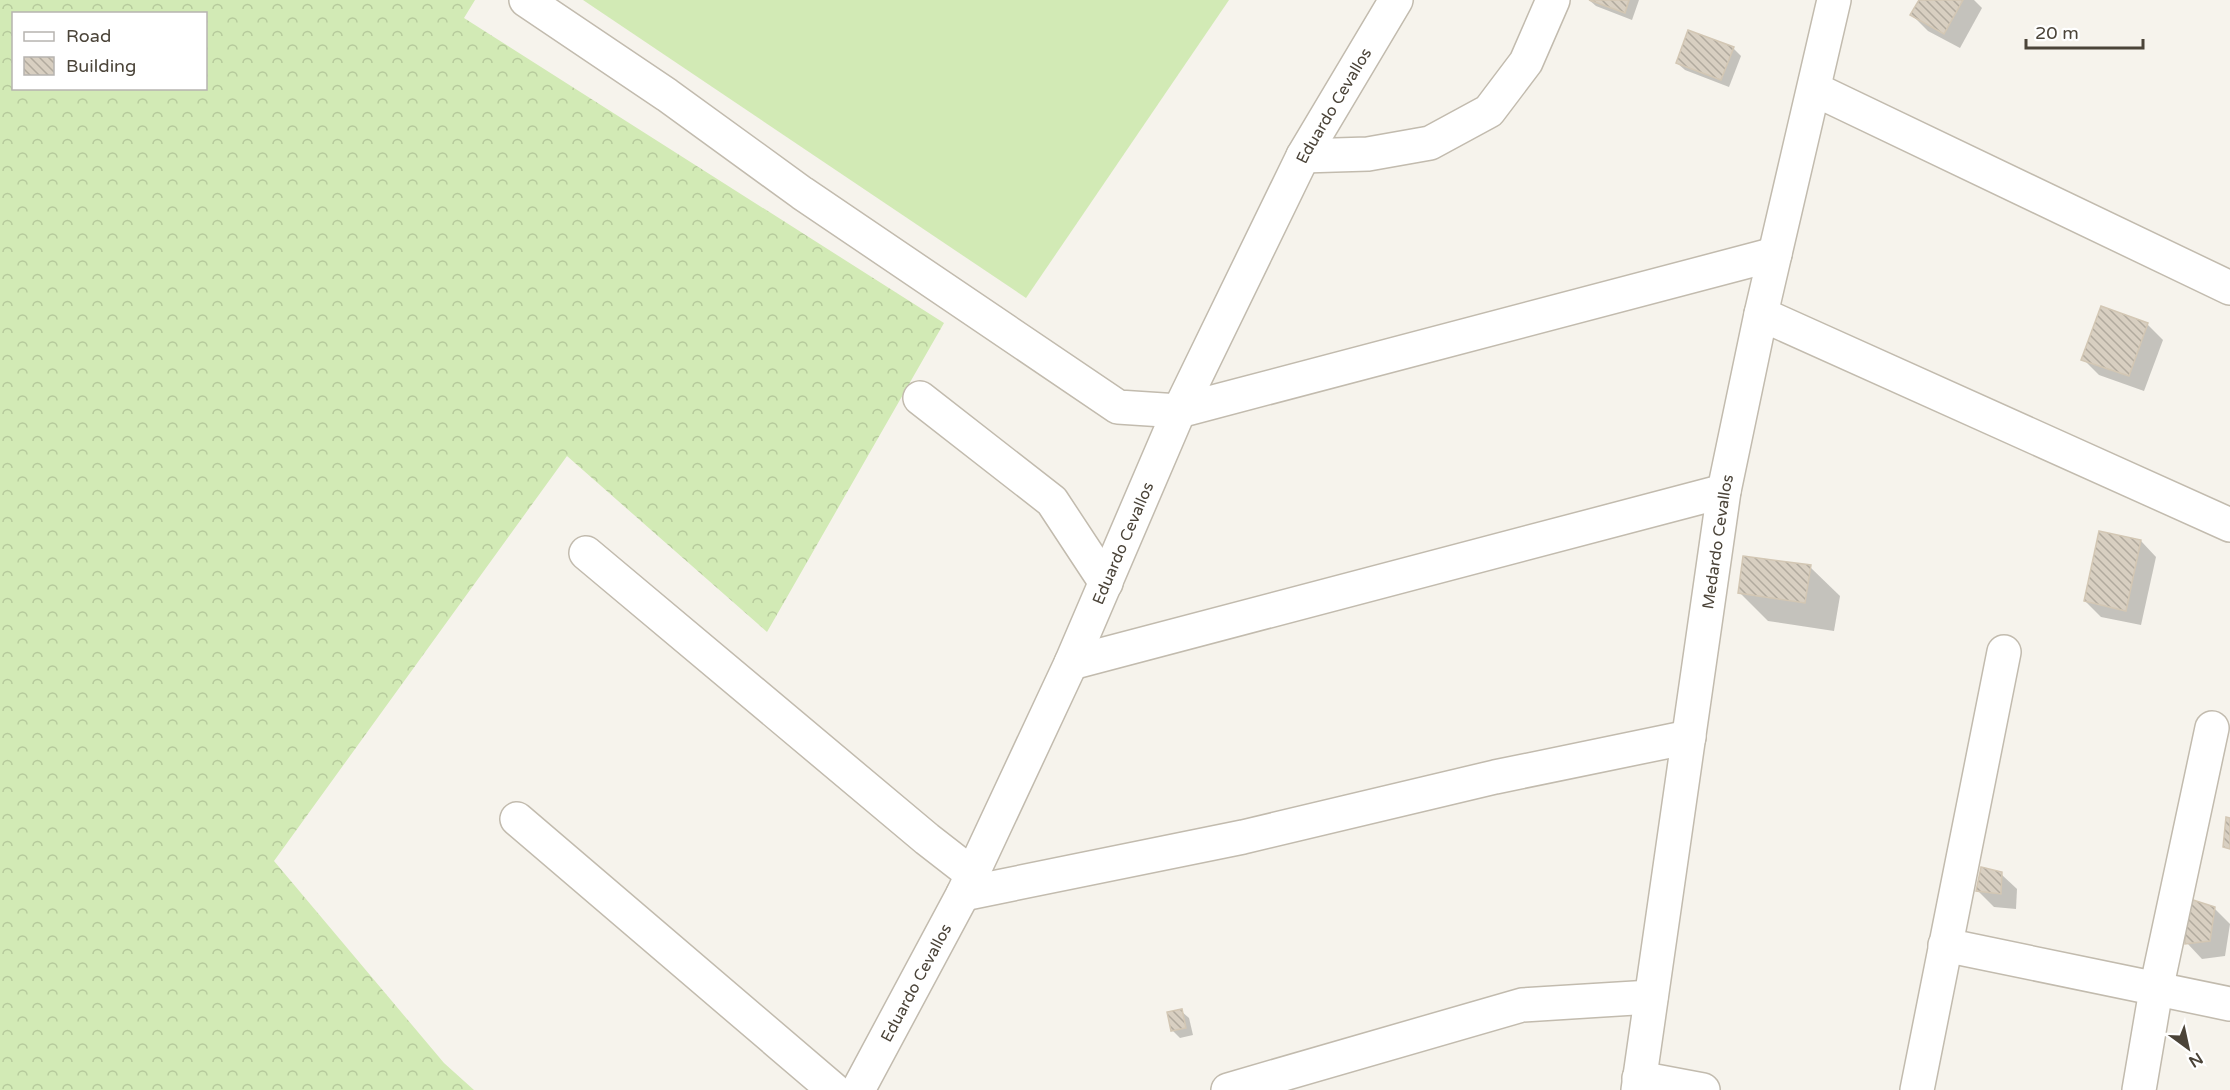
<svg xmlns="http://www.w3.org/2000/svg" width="2230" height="1090" viewBox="0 0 2230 1090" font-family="'Varela Round',sans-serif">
  <defs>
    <pattern id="forest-crowns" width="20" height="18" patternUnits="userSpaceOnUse" patternTransform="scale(1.5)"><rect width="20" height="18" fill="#d2eab5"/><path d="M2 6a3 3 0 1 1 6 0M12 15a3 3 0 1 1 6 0" fill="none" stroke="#b6ca9c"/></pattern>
    <pattern id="building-back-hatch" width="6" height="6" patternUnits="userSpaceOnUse" patternTransform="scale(1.5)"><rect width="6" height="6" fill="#d8cfc1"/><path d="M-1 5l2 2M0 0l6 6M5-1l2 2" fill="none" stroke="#b1aa9e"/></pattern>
  </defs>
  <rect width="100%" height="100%" fill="#f6f3ec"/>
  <!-- forest -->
  <path fill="url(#forest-crowns)" fill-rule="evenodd" d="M 0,0 L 475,0 L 464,18 L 944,323 L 767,632 L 567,456 L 274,861 L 444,1063 L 474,1090 L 0,1090 ZM 14,14 L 206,14 L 206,88 L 14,88 Z"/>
  <!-- pitch -->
  <path fill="#d2eab5" d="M 583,0 L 1229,0 L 1026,298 Z"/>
  <!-- shadow -->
  <g fill="#0003">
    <path d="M 1589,0 L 1639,0 L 1632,20 L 1596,6 Z"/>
    <path d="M 1920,0 L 1974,0 L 1982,8 L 1960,48 L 1928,31 L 1912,15 Z"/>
    <path d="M 1733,48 L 1741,56 L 1729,87 L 1685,70 L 1677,63 Z"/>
    <path d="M 2147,324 L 2163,340 L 2144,391 L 2099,375 L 2083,359 Z"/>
    <path d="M 2141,541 L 2156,557 L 2141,625 L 2101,617 L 2085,601 Z"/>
    <path d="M 1810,567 L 1840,596 L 1834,631 L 1768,621 L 1739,592 Z"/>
    <path d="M 2001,874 L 2017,889 L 2016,909 L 1994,907 L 1978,891 Z"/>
    <path d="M 2214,908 L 2230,924 L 2225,956 L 2202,959 L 2187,943 Z"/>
    <path d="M 1181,1011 L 1189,1018 L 1193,1035 L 1180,1038 L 1172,1030 Z"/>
  </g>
  <!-- building -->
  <g fill="url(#building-back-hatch)" stroke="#d3c7b4" stroke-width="1.5">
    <path d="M 1589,0 L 1629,0 L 1625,13 Z"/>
    <path d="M 1919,0 L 1963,0 L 1944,34 L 1910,15 Z"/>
    <path d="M 1688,30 L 1734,47 L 1721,80 L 1676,63 Z"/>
    <path d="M 2101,306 L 2148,323 L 2129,376 L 2081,360 Z"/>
    <path d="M 2099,531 L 2141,540 L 2126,611 L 2084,601 Z"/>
    <path d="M 1743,556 L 1811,565 L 1805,603 L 1738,593 Z"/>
    <path d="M 2226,817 L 2230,818 L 2230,849 L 2223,847 Z"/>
    <path d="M 1981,867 L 2002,872 L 2001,894 L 1976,891 Z"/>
    <path d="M 2187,898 L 2215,907 L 2210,941 L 2185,944 Z"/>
    <path d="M 1182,1009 L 1186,1028 L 1171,1031 L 1167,1012 Z"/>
  </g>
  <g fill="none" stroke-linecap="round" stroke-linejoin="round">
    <!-- minor casing -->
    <g stroke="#c2bbae" stroke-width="36">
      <g id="minor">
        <path d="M 526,0 L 667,95 L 802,193 L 1118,407 L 1179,411 L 1775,254"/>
        <path d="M 1814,89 L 2230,288"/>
        <path d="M 1303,156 L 1368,154 L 1430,143 L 1489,111 L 1526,62 L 1553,0"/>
        <path d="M 1761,314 L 2230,525"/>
        <path d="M 920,398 L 1052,501 L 1106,583"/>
        <path d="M 586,553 L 927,839 L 972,874"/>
        <path d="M 1071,663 L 1724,491"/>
        <path d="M 517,819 L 834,1090"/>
        <path d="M 963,894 L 1243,837 L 1495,777 L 1689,737"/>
        <path d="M 1945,945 L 2230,1004"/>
        <path d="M 1639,1078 L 1703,1090"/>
        <path id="s1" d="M 858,1090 L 963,894 L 1071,663 L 1179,411 L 1303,156 L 1396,0"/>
        <path d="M 1228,1090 L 1522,1005 L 1651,997"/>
        <path id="s2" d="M 1638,1090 L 1724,491 L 1761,314 L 1834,0"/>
        <path d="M 1917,1090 L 2004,652"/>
        <path d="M 2139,1090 L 2156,990 L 2212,728"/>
      </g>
    </g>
    <!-- minor -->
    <use href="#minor" stroke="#fff" stroke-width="33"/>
  </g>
  <g text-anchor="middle" stroke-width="4.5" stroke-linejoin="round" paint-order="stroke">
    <!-- street labels -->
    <g font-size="16" fill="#4b4439" stroke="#fff">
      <text dy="6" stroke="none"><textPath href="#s1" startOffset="1094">Eduardo Cevallos</textPath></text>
      <text dy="6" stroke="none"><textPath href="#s2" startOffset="554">Medardo Cevallos</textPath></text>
      <text dy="6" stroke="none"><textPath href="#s1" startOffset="608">Eduardo Cevallos</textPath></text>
      <text dy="6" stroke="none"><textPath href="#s1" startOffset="122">Eduardo Cevallos</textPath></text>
    </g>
  </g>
  <!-- legend -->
  <rect x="12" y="12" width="195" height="78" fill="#ffffff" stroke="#b7b4b0" stroke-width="1.5"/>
  <rect x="24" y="32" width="30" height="9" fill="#ffffff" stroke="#b7b4b0" stroke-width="1.5"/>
  <text x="66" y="42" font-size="18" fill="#4b4439">Road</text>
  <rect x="24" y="57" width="30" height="18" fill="url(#building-back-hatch)" stroke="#b7b4b0" stroke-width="1.5"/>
  <text x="66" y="72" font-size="18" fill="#4b4439">Building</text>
  <!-- north arrow -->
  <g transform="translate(2188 1048) rotate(147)" stroke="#ffffff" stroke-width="4.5" paint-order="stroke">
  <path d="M0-4.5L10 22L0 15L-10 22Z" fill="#4b4439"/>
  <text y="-9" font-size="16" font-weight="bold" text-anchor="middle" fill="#4b4439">N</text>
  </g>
  <!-- scale -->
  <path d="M2026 39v9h117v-9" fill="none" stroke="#4b4439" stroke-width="3"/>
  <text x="2035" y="39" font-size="18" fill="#4b4439" stroke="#ffffff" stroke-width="4.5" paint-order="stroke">20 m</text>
</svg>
